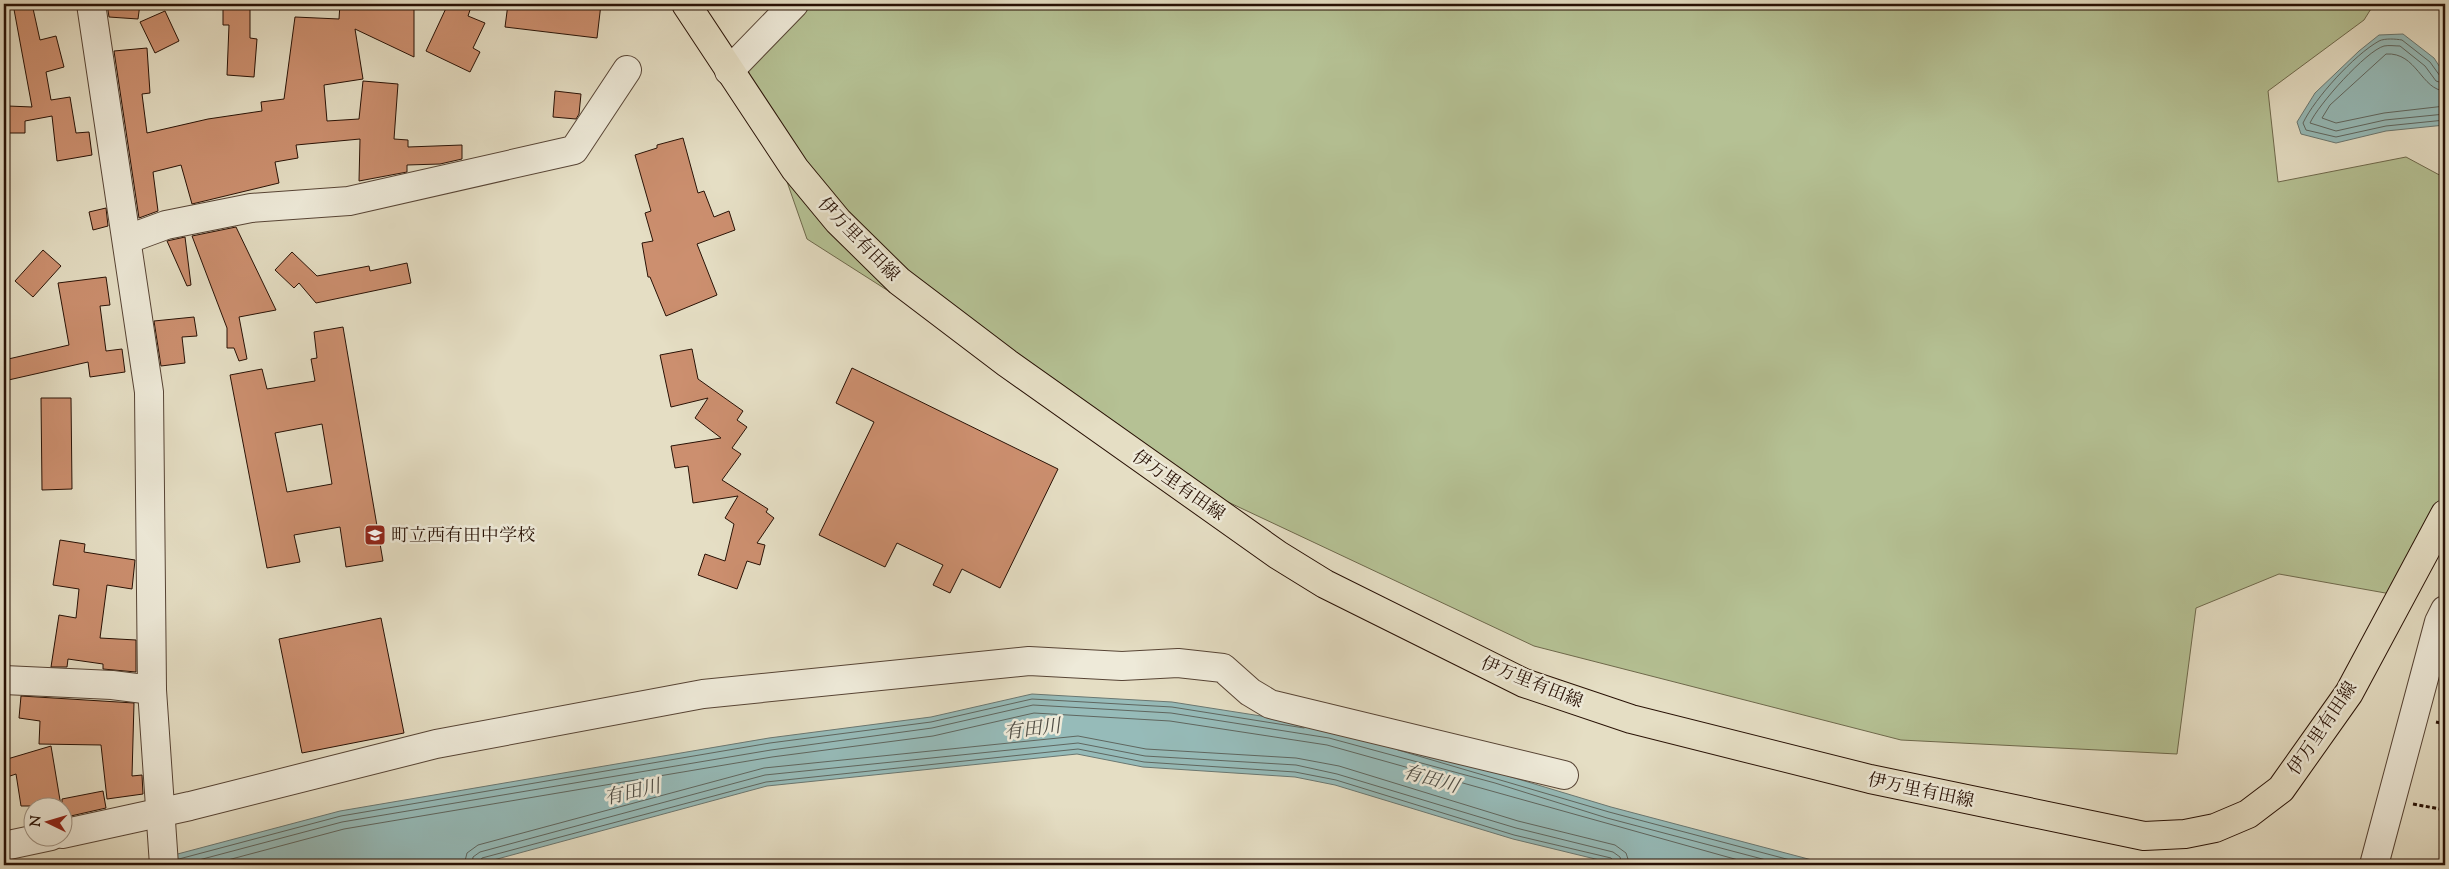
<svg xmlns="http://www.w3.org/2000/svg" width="2449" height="869" viewBox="0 0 2449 869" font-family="'Sorts Mill Goudy','Noto Serif JP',serif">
  <rect width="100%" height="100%" fill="#e5dec4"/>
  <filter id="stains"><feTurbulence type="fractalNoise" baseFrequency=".004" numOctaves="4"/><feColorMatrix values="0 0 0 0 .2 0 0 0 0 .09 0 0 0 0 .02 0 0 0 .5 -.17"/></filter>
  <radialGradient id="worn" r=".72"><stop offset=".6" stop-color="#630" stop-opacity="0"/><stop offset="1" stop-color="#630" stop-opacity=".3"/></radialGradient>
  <!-- green -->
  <path fill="#b5c194" stroke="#6e694c" d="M 776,4 L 2374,4 L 2364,20 L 2268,91 L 2278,182 L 2406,157 L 2445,178 L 2445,525 L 2391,594 L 2279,574 L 2196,608 L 2177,754 L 1901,740 L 1534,646 L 1194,486 L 807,239 L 748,70 Z"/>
  <!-- water -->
  <g fill="#96bbb9" stroke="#6a7771">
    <path d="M 2403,34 L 2434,58 L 2445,75 L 2445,125 L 2386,131 L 2336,143 L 2301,134 L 2297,122 L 2315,93 L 2359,51 L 2379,35 Z"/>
    <path d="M 1032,694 L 1172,702 L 1331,727 L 1498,773 L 1611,807 L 1831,865 L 1620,865 L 1513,839 L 1335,785 L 1295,777 L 1143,767 L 1077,754 L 767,786 L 475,865 L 136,865 L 340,811 L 769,738 L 931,717 Z"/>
  </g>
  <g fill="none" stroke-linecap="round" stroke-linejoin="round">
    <!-- shore -->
    <g stroke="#5f665f" stroke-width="1">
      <path d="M 2445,77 L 2440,76 L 2430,62 L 2402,40 C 2396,39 2385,38 2379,41 C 2354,55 2315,98 2303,123 L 2306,130 L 2336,137 L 2386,126 L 2445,120"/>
      <path d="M 2445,84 L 2436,81 L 2425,66 L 2400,46 C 2395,46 2389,45 2384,46 C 2366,51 2318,105 2310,123 L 2336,131 L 2385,120 L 2445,114"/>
      <path d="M 2445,91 C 2421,90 2417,52 2386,54 L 2330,105 L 2322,118 L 2336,123 L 2384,113 L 2445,106"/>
      <path d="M 1398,750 L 1609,812 L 1809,865"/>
      <path d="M 179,859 L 341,816 L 770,743 L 931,722 L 1032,699 L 1172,707 L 1304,728"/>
      <path d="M 180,865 L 342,822 L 771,750 L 932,728 L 1033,705 L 1171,713 L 1329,738 L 1495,783 L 1607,818 L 1785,865"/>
      <path d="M 209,865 L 344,829 L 772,757 L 933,736 L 1034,713 L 1170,721 L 1327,745 L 1756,865"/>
      <path d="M 464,865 L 467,853 L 478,845 L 764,768 L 1078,736 L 1146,749 L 1296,758 L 1339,766 L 1518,821 L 1615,845 L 1626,853 L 1630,865"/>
      <path d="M 472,865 L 473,857 L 480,852 L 765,775 L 1078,743 L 1145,756 L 1296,765 L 1337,774 L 1516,828 L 1613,852 L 1620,857 L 1622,865"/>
      <path d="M 478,865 L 482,858 L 766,782 L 1078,749 L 1144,762 L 1295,772 L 1336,780 L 1514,835 L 1611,858 L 1616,865"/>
    </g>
  </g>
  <!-- building -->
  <g fill="#cc8f6f" stroke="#281105" fill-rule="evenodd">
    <path d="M 13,4 L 32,4 L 40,40 L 56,36 L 64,67 L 46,72 L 51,100 L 70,97 L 76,133 L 89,132 L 92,155 L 57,161 L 52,116 L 25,121 L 25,133 L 7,133 L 8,106 L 32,107 Z"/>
    <path d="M 107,4 L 140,4 L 138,19 L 109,17 Z"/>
    <path d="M 223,4 L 250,4 L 250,38 L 257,39 L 254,77 L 227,75 L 229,25 L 223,25 Z"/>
    <path d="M 340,4 L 414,4 L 414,57 L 355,29 L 363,79 L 324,85 L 327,121 L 359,119 L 363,81 L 398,84 L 394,139 L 408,140 L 408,147 L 462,145 L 462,159 L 440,164 L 407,165 L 407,172 L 359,181 L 360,139 L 296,145 L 298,158 L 275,162 L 279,183 L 192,204 L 181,165 L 153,172 L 158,211 L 139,218 L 114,51 L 147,48 L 150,93 L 142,94 L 147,133 L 208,119 L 262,111 L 261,102 L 284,99 L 295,17 L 339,19 Z"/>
    <path d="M 448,4 L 456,4 L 470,10 L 468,16 L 485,23 L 473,48 L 480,52 L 470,72 L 426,51 Z"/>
    <path d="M 508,4 L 601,4 L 597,38 L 505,27 Z"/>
    <path d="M 165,11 L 179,41 L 155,53 L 140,22 Z"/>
    <path d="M 555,91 L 581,94 L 579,114 L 576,119 L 553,117 Z"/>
    <path d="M 683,138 L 698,193 L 704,191 L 714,217 L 729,211 L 735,230 L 697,244 L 717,295 L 666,316 L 650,277 L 648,277 L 642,243 L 653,241 L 645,213 L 651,211 L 635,155 L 657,148 L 657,145 Z"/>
    <path d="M 106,208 L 108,226 L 93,230 L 89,212 Z"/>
    <path d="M 236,227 L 276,310 L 239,317 L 247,359 L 239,361 L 234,348 L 227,348 L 227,328 L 192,236 Z"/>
    <path d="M 185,237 L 191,285 L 187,286 L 167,241 Z"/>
    <path d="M 43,250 L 61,266 L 33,297 L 15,281 Z"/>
    <path d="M 292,252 L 317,276 L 369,266 L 370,271 L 407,263 L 411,283 L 316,303 L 299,283 L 294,288 L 275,270 Z"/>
    <path d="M 106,277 L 110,305 L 100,306 L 106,351 L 122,349 L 125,372 L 90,377 L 88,362 L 4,381 L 4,360 L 69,345 L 58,283 Z"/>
    <path d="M 194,317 L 197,336 L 182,337 L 185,363 L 161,366 L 154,321 Z"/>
    <path d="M 343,327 L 383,561 L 346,567 L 340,527 L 294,535 L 300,562 L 267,568 L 230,375 L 262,369 L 267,389 L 315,381 L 311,359 L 317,358 L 314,332 ZM 322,424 L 332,484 L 287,492 L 275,433 Z"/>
    <path d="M 692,349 L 698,379 L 743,411 L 737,420 L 747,427 L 732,448 L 741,454 L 722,480 L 768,509 L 766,512 L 774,518 L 757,543 L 765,545 L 760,565 L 747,561 L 737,589 L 698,575 L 705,554 L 725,561 L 734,524 L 725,518 L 738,496 L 693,503 L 688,466 L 675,468 L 671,446 L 721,438 L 695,418 L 708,398 L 671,407 L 660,355 Z"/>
    <path d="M 852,368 L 1058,469 L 1000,588 L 962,569 L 950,593 L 933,585 L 943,565 L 897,543 L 885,567 L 819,535 L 874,422 L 836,403 Z"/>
    <path d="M 41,398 L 71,398 L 72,489 L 42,490 Z"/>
    <path d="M 60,540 L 85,544 L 84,552 L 135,560 L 132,589 L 107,585 L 100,638 L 136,640 L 136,672 L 103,669 L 103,664 L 68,659 L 67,667 L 51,667 L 59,615 L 76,618 L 79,589 L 53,585 Z"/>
    <path d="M 381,618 L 404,733 L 302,753 L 279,639 Z"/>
    <path d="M 21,696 L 134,703 L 132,776 L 142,775 L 143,794 L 107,799 L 101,745 L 39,744 L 40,721 L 19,718 Z"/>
    <path d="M 51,746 L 61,806 L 21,806 L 16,774 L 4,778 L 4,760 Z"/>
    <path d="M 103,791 L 106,808 L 62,818 L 62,799 Z"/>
  </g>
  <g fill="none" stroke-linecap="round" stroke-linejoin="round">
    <!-- minor casing -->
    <g stroke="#574435" stroke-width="30">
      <g id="minor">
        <path d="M 91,4 L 149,392 L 152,690 L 164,865"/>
        <path d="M 729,71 L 794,4"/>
        <path d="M 128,239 L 166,225 L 251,208 L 349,201 L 574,150 L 627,70"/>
        <path d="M 4,680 L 112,685 L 152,690"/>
        <path d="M 62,834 L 190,806 L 436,744 L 703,694 L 1029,661 L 1122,666 L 1178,663 L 1223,668 L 1250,692 L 1270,704 L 1564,775"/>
        <path d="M 4,846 L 51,836"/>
        <path d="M 2374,865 L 2439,622 L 2445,610"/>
      </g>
    </g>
    <!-- major casing -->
    <g stroke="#281105" stroke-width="30">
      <path id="major" d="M 686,4 L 795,169 L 838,221 L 899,281 L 1007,363 L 1278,555 L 1325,584 L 1524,683 L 1631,719 L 1870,779 L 2144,836 L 2185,834 L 2215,828 L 2248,814 L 2281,789 L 2349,693 L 2445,514"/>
    </g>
    <!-- path -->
    <g stroke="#281105" stroke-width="3" stroke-dasharray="4 2.5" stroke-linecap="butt">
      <path d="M 2436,722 L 2445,724"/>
      <path d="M 2413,804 L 2445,810"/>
    </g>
    <!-- minor -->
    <use href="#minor" stroke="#eeead9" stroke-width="28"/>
    <!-- major -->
    <use href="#major" stroke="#e5dec4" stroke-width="28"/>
  </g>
  <!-- icons -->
  <defs>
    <g id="school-square" transform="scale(1.125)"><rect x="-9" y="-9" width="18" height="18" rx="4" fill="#8f2418" stroke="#eeead9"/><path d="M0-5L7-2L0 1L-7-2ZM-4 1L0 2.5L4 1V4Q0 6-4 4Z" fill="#fff"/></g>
  </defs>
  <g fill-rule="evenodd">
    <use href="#school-square" x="375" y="535"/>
  </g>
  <g text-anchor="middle" stroke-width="5" stroke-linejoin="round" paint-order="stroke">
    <!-- street labels -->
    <g font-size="18" fill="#281105" stroke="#eeead9">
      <text transform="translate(859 239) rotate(46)" y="6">伊万里有田線</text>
      <text transform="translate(1179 485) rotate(35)" y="6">伊万里有田線</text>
      <text transform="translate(1532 682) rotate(22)" y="6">伊万里有田線</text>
      <text transform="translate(2322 728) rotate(-56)" y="6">伊万里有田線</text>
      <text transform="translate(1921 790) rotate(12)" y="6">伊万里有田線</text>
    </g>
    <!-- poi labels -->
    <g font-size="18" fill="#281105" stroke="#eeead9" text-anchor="start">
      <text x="391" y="541">町立西有田中学校</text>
    </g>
    <!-- water labels -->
    <g font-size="19" font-style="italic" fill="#4e4c44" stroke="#eeead9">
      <text transform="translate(1032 728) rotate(-7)" y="7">有田川</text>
      <text transform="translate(1431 778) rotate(16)" y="7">有田川</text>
      <text transform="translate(632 791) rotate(-13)" y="7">有田川</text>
    </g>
  </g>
  <!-- margin -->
  <rect width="2449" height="869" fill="none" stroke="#e5dec4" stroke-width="20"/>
  <rect x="5" y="5" width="2439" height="859" fill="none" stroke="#281105" stroke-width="2.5"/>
  <rect x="10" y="10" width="2429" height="849" fill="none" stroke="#281105"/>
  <!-- north arrow -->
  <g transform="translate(48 822) rotate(275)"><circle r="24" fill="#eeead9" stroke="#9f9384"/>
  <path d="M0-4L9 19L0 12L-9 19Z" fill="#8f2418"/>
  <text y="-8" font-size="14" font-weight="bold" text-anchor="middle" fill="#281105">N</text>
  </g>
  <rect width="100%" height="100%" filter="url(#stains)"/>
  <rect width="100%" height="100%" fill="url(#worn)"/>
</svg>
